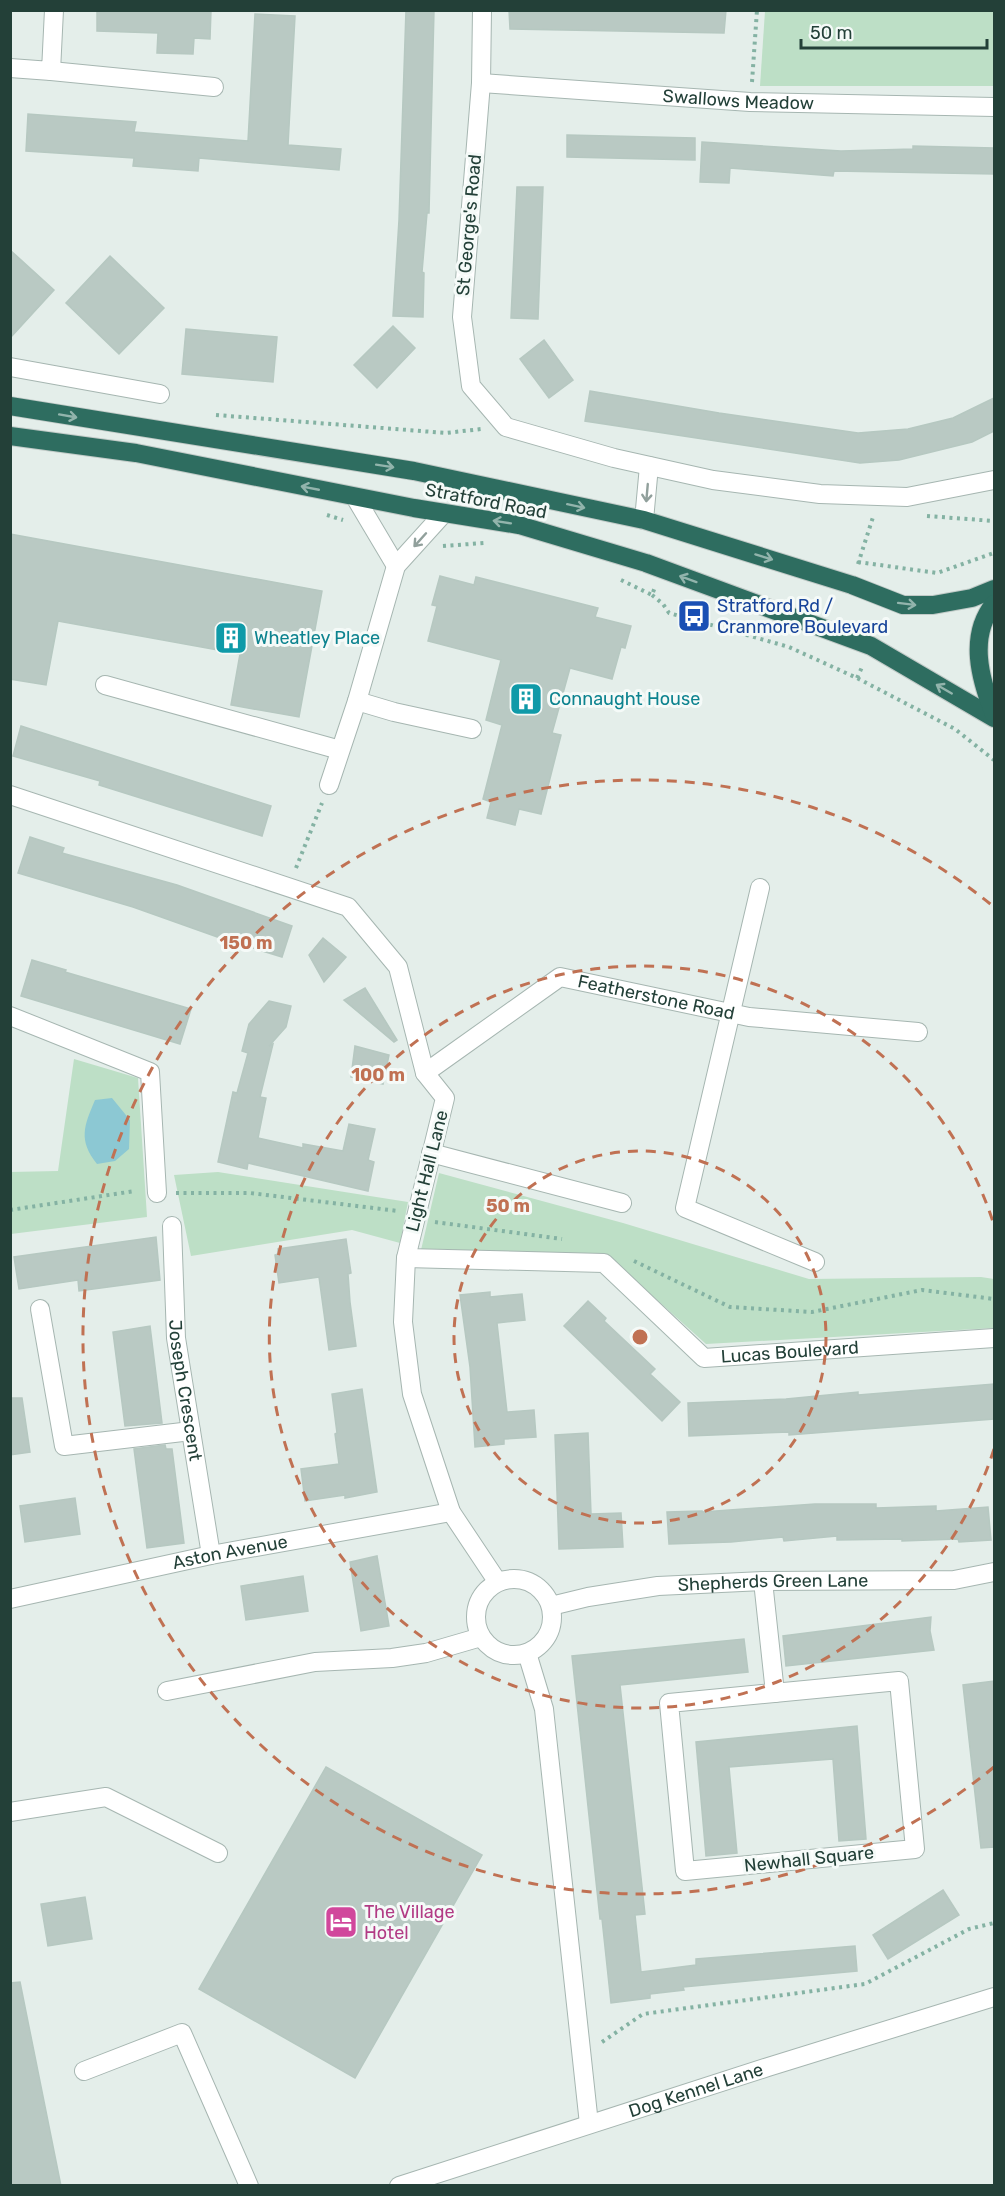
<svg xmlns="http://www.w3.org/2000/svg" width="1005" height="2196" viewBox="0 0 1005 2196" font-family="Rubik,sans-serif">
  <rect width="100%" height="100%" fill="#e4eeea"/>
  <!-- green -->
  <g fill="#bddfc6">
    <path d="M 765,11 L 994,11 L 994,86 L 760,86 Z"/>
    <path d="M 74,1059 L 138,1078 L 147,1217 L 11,1234 L 10,1172 L 58,1171 Z"/>
    <path d="M 218,1172 L 408,1202 L 400,1243 L 352,1230 L 191,1256 L 174,1175 Z"/>
    <path d="M 439,1173 L 623,1223 L 809,1279 L 981,1277 L 994,1279 L 994,1328 L 706,1344 L 607,1255 L 421,1250 Z"/>
  </g>
  <!-- water -->
  <path fill="#8cc8d3" d="M 112,1098 L 130,1120 L 129,1149 L 115,1161 L 97,1164 C 78,1140 84,1126 95,1100 Z"/>
  <!-- building -->
  <g fill="#b9c9c3" stroke="#b6c8c1" stroke-width="1.5">
    <path d="M 97,10 L 211,10 L 210,39 L 194,38 L 193,54 L 157,53 L 158,33 L 97,31 Z"/>
    <path d="M 406,10 L 434,10 L 429,213 L 427,213 L 422,272 L 424,273 L 423,317 L 393,316 L 399,220 Z"/>
    <path d="M 509,10 L 726,10 L 724,33 L 510,29 Z"/>
    <path d="M 255,14 L 295,16 L 288,145 L 341,149 L 339,170 L 199,158 L 198,171 L 133,166 L 134,158 L 26,151 L 28,114 L 136,122 L 134,132 L 248,141 Z"/>
    <path d="M 567,135 L 695,138 L 695,160 L 567,157 Z"/>
    <path d="M 702,142 L 841,151 L 913,149 L 913,146 L 994,148 L 994,174 L 834,171 L 833,176 L 730,168 L 729,183 L 700,182 Z"/>
    <path d="M 517,187 L 543,187 L 538,319 L 511,318 Z"/>
    <path d="M 10,250 L 54,290 L 10,338 Z"/>
    <path d="M 110,256 L 164,308 L 119,354 L 66,303 Z"/>
    <path d="M 393,326 L 415,348 L 377,388 L 354,365 Z"/>
    <path d="M 186,329 L 277,337 L 273,382 L 182,374 Z"/>
    <path d="M 544,340 L 573,380 L 549,398 L 520,359 Z"/>
    <path d="M 590,391 L 719,413 L 858,433 L 908,429 L 953,418 L 994,398 L 994,431 L 972,442 L 899,460 L 860,463 L 585,421 Z"/>
    <path d="M 10,534 L 322,591 L 299,717 L 231,705 L 240,654 L 58,621 L 46,685 L 10,679 Z"/>
    <path d="M 440,576 L 474,585 L 476,577 L 598,608 L 595,617 L 631,626 L 625,648 L 621,647 L 612,679 L 570,668 L 552,733 L 561,735 L 541,814 L 519,809 L 515,825 L 487,818 L 491,802 L 483,799 L 502,725 L 486,720 L 501,660 L 428,641 L 437,606 L 432,605 Z"/>
    <path d="M 21,726 L 271,806 L 262,836 L 99,785 L 100,781 L 13,756 Z"/>
    <path d="M 30,837 L 64,848 L 62,853 L 177,885 L 292,926 L 282,957 L 223,939 L 133,907 L 18,873 Z"/>
    <path d="M 323,938 L 346,957 L 324,982 L 309,955 Z"/>
    <path d="M 32,960 L 66,970 L 65,972 L 191,1009 L 180,1044 L 21,996 Z"/>
    <path d="M 365,988 L 397,1040 L 394,1042 L 344,1000 Z"/>
    <path d="M 269,1001 L 291,1006 L 286,1027 L 269,1046 L 273,1044 L 260,1097 L 266,1098 L 258,1138 L 303,1148 L 303,1144 L 343,1151 L 349,1124 L 375,1129 L 368,1160 L 374,1162 L 368,1191 L 248,1163 L 247,1169 L 218,1162 L 233,1092 L 237,1093 L 248,1053 L 242,1051 L 249,1024 Z"/>
    <path d="M 355,1046 L 389,1055 L 383,1084 L 351,1077 Z"/>
    <path d="M 156,1237 L 160,1280 L 79,1291 L 78,1280 L 19,1289 L 14,1257 Z"/>
    <path d="M 346,1239 L 351,1273 L 348,1274 L 350,1302 L 356,1346 L 329,1350 L 319,1277 L 279,1283 L 275,1255 L 278,1254 L 278,1249 Z"/>
    <path d="M 490,1292 L 490,1297 L 522,1294 L 525,1320 L 497,1323 L 507,1412 L 534,1410 L 536,1437 L 504,1439 L 504,1444 L 475,1447 L 470,1367 L 460,1295 Z"/>
    <path d="M 588,1301 L 606,1318 L 604,1321 L 655,1369 L 650,1374 L 680,1402 L 662,1421 L 564,1326 Z"/>
    <path d="M 150,1326 L 162,1423 L 125,1426 L 113,1332 Z"/>
    <path d="M 994,1384 L 994,1419 L 789,1435 L 789,1432 L 689,1436 L 688,1403 L 786,1399 L 858,1392 L 858,1395 Z"/>
    <path d="M 362,1389 L 377,1492 L 345,1498 L 345,1495 L 305,1501 L 301,1469 L 339,1464 L 335,1434 L 337,1433 L 332,1394 Z"/>
    <path d="M 10,1398 L 22,1398 L 30,1452 L 10,1455 Z"/>
    <path d="M 588,1433 L 591,1514 L 621,1513 L 623,1547 L 559,1549 L 555,1435 Z"/>
    <path d="M 165,1445 L 166,1449 L 172,1449 L 184,1543 L 147,1548 L 134,1449 Z"/>
    <path d="M 75,1498 L 80,1534 L 25,1542 L 20,1506 Z"/>
    <path d="M 815,1504 L 876,1504 L 876,1508 L 936,1506 L 936,1511 L 988,1507 L 991,1540 L 959,1542 L 958,1539 L 902,1541 L 902,1539 L 837,1540 L 837,1536 L 784,1541 L 783,1537 L 731,1542 L 669,1544 L 667,1512 L 702,1511 L 702,1512 Z"/>
    <path d="M 377,1556 L 389,1626 L 361,1631 L 350,1562 Z"/>
    <path d="M 303,1576 L 308,1611 L 246,1620 L 241,1586 Z"/>
    <path d="M 931,1617 L 930,1631 L 934,1650 L 786,1666 L 783,1636 Z"/>
    <path d="M 744,1639 L 748,1672 L 620,1685 L 645,1914 L 635,1915 L 641,1972 L 696,1965 L 696,1959 L 855,1946 L 857,1971 L 683,1987 L 684,1990 L 650,1994 L 650,1998 L 611,2003 L 602,1919 L 600,1919 L 572,1656 Z"/>
    <path d="M 994,1681 L 994,1847 L 981,1848 L 963,1685 Z"/>
    <path d="M 857,1726 L 866,1839 L 839,1841 L 833,1759 L 729,1767 L 737,1853 L 706,1856 L 696,1742 Z"/>
    <path d="M 326,1767 L 482,1855 L 355,2078 L 199,1989 Z"/>
    <path d="M 943,1890 L 959,1915 L 888,1959 L 873,1935 Z"/>
    <path d="M 85,1897 L 92,1939 L 48,1946 L 41,1904 Z"/>
    <path d="M 20,1982 L 61,2186 L 10,2186 L 10,1983 Z"/>
  </g>
  <g fill="none" stroke-linecap="round" stroke-linejoin="round">
    <!-- minor casing -->
    <g stroke="#a6b6b1" stroke-width="20">
      <g id="minor">
        <path d="M 482,10 L 481,83 L 462,317 L 471,386 L 506,427 L 614,458 L 713,480 L 820,494 L 907,497 L 994,480"/>
        <path d="M 10,68 L 51,71 L 54,10"/>
        <path d="M 51,71 L 214,87"/>
        <path id="s1" d="M 481,83 L 750,102 L 994,107"/>
        <path d="M 10,367 L 160,394"/>
        <path d="M 355,497 L 396,566"/>
        <path d="M 644,520 L 649,466"/>
        <path d="M 105,685 L 340,750"/>
        <path d="M 357,701 L 394,712 L 472,729"/>
        <path d="M 329,785 L 357,701 L 396,566 L 444,513"/>
        <path d="M 10,795 L 348,907 L 398,967 L 425,1073 L 445,1098 L 406,1258 L 403,1322 L 412,1394 L 451,1512 L 497,1581"/>
        <path d="M 760,888 L 685,1208 L 815,1262"/>
        <path d="M 10,1016 L 150,1072 L 157,1193"/>
        <path id="s2" d="M 425,1073 L 560,977 L 749,1017 L 918,1032"/>
        <path d="M 431,1153 L 622,1203"/>
        <path id="s3" d="M 172,1226 L 176,1338 L 211,1555"/>
        <path id="s4" d="M 406,1258 L 604,1263 L 704,1358 L 994,1338"/>
        <path d="M 40,1309 L 64,1446 L 191,1431"/>
        <circle cx="514" cy="1617" r="38"/>
        <path d="M 763,1581 L 775,1693"/>
        <path id="s5" d="M 10,1599 L 211,1555 L 451,1512"/>
        <path id="s6" d="M 551,1606 L 588,1597 L 658,1586 L 763,1581 L 954,1580 L 994,1572"/>
        <path d="M 527,1653 L 544,1709 L 589,2124"/>
        <path d="M 899,1681 L 915,1849 L 685,1871 L 669,1703 Z"/>
        <path d="M 167,1691 L 315,1662 L 392,1658 L 426,1653 L 481,1637"/>
        <path d="M 10,1812 L 106,1797 L 218,1853"/>
        <path d="M 84,2071 L 182,2033 L 249,2186"/>
        <path id="s7" d="M 399,2186 L 768,2067 L 994,1997"/>
      </g>
    </g>
    <!-- highway casing -->
    <g stroke="#c1cac7" stroke-width="20">
      <g id="highway">
        <path d="M 10,406 L 414,471 L 644,520 L 852,585 L 903,605 L 933,605 L 972,598 L 994,589"/>
        <path d="M 10,436 L 136,453 L 414,508 L 519,525 L 646,563 L 871,646 L 994,718"/>
        <path d="M 994,604 C 968,636 980,679 994,714"/>
      </g>
    </g>
    <!-- path -->
    <g stroke="#84b2a3" stroke-width="4" stroke-dasharray="3 4.5" stroke-linecap="butt">
      <path d="M 752,82 L 757,10"/>
      <path d="M 216,415 L 446,433 L 481,429"/>
      <path d="M 327,515 L 343,520"/>
      <path d="M 927,516 L 994,521"/>
      <path d="M 443,546 L 484,543"/>
      <path d="M 858,562 L 937,573 L 994,553"/>
      <path d="M 858,564 L 873,517"/>
      <path d="M 621,580 L 652,595 L 655,587"/>
      <path d="M 652,595 L 663,604 L 669,613 L 789,647 L 857,678 L 955,729 L 994,760"/>
      <path d="M 857,678 L 863,665"/>
      <path d="M 296,868 L 322,803"/>
      <path d="M 176,1193 L 250,1193 L 398,1211"/>
      <path d="M 10,1210 L 135,1191"/>
      <path d="M 435,1222 L 562,1239"/>
      <path d="M 634,1261 L 730,1307 L 812,1312 L 922,1290 L 994,1299"/>
      <path d="M 602,2042 L 643,2014 L 865,1984 L 969,1929 L 994,1923"/>
    </g>
    <!-- minor -->
    <use href="#minor" stroke="#fff" stroke-width="18"/>
    <!-- highway -->
    <use href="#highway" stroke="#2e6d60" stroke-width="18"/>
  </g>
  <!-- one-way arrows -->
  <defs><path id="oneway-shaft" d="M-6 0H5M1.5-3L5.5 0L1.5 3" fill="none" stroke-width="1.6" stroke-linecap="round" stroke-linejoin="round" transform="scale(1.5)"/></defs>
  <g stroke="#92b4ac">
    <use href="#oneway-shaft" transform="translate(68 416) rotate(10)"/>
    <use href="#oneway-shaft" transform="translate(385 466) rotate(9)"/>
    <use href="#oneway-shaft" transform="translate(310 488) rotate(-169)"/>
    <use href="#oneway-shaft" transform="translate(576 506) rotate(12)"/>
    <use href="#oneway-shaft" transform="translate(502 522) rotate(-171)"/>
    <use href="#oneway-shaft" transform="translate(764 557) rotate(17)"/>
    <use href="#oneway-shaft" transform="translate(688 579) rotate(-160)"/>
    <use href="#oneway-shaft" transform="translate(907 604) rotate(7)"/>
    <use href="#oneway-shaft" transform="translate(944 689) rotate(-150)"/>
  </g>
  <g stroke="#91a09c">
    <use href="#oneway-shaft" transform="translate(647 493) rotate(95)"/>
    <use href="#oneway-shaft" transform="translate(420 540) rotate(132)"/>
  </g>
  <!-- distance rings -->
  <g fill="none" stroke="#c07153" stroke-width="3" stroke-dasharray="10 8">
    <circle cx="640" cy="1337" r="186"/>
    <path d="M994 1449A371 371 0 1 1 994 1225"/>
    <path d="M994 1767A557 557 0 1 1 994 907"/>
  </g>
  <!-- icons -->
  <defs>
    <g id="bus-square" transform="scale(1.725)"><rect x="-9" y="-9" width="18" height="18" rx="4" fill="#1a4fb4" stroke="#f5faf8"/><path d="M-5-6H5V4H4V6H2V4H-2V6H-4V4H-5ZM-3.5-4V0h7V-4ZM-3.5 1.2v1.5H-2V1.2ZM2 1.2v1.5H3.5V1.2Z" fill="#fff"/></g>
    <g id="building-square" transform="scale(1.725)"><rect x="-9" y="-9" width="18" height="18" rx="4" fill="#0f9aa8" stroke="#f5faf8"/><path d="M-4-6H4V6H1V3H-1V6H-4ZM-2.5-4.3h1.7v1.8h-1.7ZM.8-4.3h1.7v1.8H.8ZM-2.5-1h1.7V.8h-1.7ZM.8-1h1.7V.8H.8Z" fill="#fff"/></g>
    <g id="hotel-square" transform="scale(1.725)"><rect x="-9" y="-9" width="18" height="18" rx="4" fill="#d1479c" stroke="#f5faf8"/><path d="M-6-4.5h1.5V1H6V5H4.5V3h-9V5H-6ZM-4 0a1.8 1.8 0 1 1 3.6 0ZM.5 0V-2.5h3Q6-2.5 6 0Z" fill="#fff"/></g>
  </defs>
  <g fill-rule="evenodd">
    <use href="#bus-square" x="694" y="616"/>
    <use href="#building-square" x="231" y="638"/>
    <use href="#building-square" x="526" y="699"/>
    <use href="#hotel-square" x="341" y="1922"/>
  </g>
  <g text-anchor="middle" stroke-width="6" stroke-linejoin="round" paint-order="stroke">
    <!-- street labels -->
    <g font-size="18" fill="#234038" stroke="#f5faf8">
      <text dy="6" stroke="none"><textPath href="#s1" startOffset="258">Swallows Meadow</textPath></text>
      <text transform="translate(469 225) rotate(-85)" y="6">St George's Road</text>
      <text transform="translate(486 501) rotate(11)" y="6">Stratford Road</text>
      <text dy="6" stroke="none"><textPath href="#s2" startOffset="264">Featherstone Road</textPath></text>
      <text transform="translate(427 1171) rotate(-76)" y="6">Light Hall Lane</text>
      <text dy="6" stroke="none"><textPath href="#s4" startOffset="422">Lucas Boulevard</textPath></text>
      <text dy="6" stroke="none"><textPath href="#s3" startOffset="165">Joseph Crescent</textPath></text>
      <text dy="6" stroke="none"><textPath href="#s5" startOffset="225">Aston Avenue</textPath></text>
      <text dy="6" stroke="none"><textPath href="#s6" startOffset="224">Shepherds Green Lane</textPath></text>
      <text transform="translate(809 1859) rotate(-6)" y="6">Newhall Square</text>
      <text dy="6" stroke="none"><textPath href="#s7" startOffset="312">Dog Kennel Lane</textPath></text>
    </g>
    <!-- transit labels -->
    <g font-size="18" fill="#164399" stroke="#f5faf8" text-anchor="start">
      <text x="717" y="612">Stratford Rd /<tspan x="717" dy="21">Cranmore Boulevard</tspan></text>
    </g>
    <!-- culture labels -->
    <g font-size="18" fill="#0d838f" stroke="#f5faf8" text-anchor="start">
      <text x="254" y="644">Wheatley Place</text>
      <text x="549" y="705">Connaught House</text>
    </g>
    <!-- hotel labels -->
    <g font-size="18" fill="#b23c85" stroke="#f5faf8" text-anchor="start">
      <text x="364" y="1918">The Village<tspan x="364" dy="21">Hotel</tspan></text>
    </g>
  </g>
  <circle cx="640" cy="1337" r="9" fill="#c07153" stroke="#f5faf8" stroke-width="3"/>
  <g font-size="18" text-anchor="middle" font-weight="bold" fill="#c07153" stroke="#f5faf8" stroke-width="6" stroke-linejoin="round" paint-order="stroke">
    <text x="246" y="949">150 m</text>
    <text x="378" y="1081">100 m</text>
    <text x="508" y="1212">50 m</text>
  </g>
  <!-- border -->
  <rect width="1005" height="2196" fill="none" stroke="#234038" stroke-width="24"/>
  <!-- scale -->
  <path d="M801 39v9h186v-9" fill="none" stroke="#234038" stroke-width="3"/>
  <text x="810" y="39" font-size="18" fill="#234038" stroke="#f5faf8" stroke-width="4.5" paint-order="stroke">50 m</text>
</svg>
